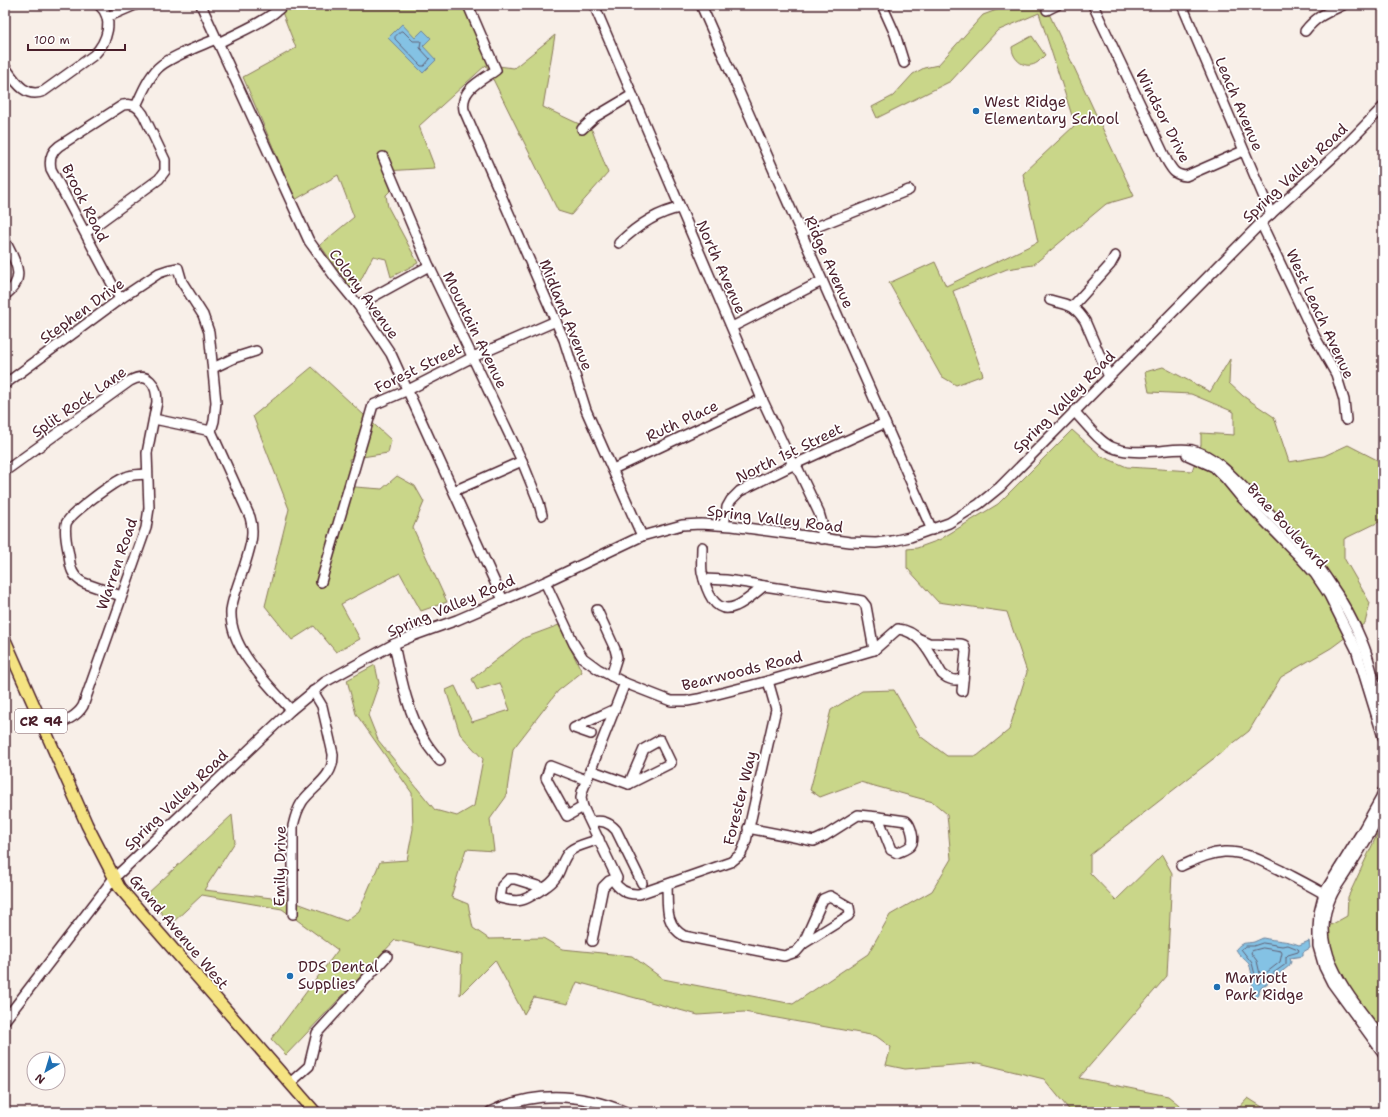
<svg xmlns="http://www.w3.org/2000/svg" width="1388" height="1117" viewBox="0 0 1388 1117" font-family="'Shantell Sans',sans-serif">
  <rect width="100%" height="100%" fill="#f8efe8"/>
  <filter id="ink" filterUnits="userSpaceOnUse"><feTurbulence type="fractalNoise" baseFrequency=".025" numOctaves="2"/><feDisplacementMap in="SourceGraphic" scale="8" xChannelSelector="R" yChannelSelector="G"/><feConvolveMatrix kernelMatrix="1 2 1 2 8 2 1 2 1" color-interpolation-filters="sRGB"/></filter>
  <g filter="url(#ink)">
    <!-- green -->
    <g fill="#c9d689" stroke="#8a7a5a">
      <path d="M 286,5 L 463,5 L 490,65 L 514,68 L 555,35 L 543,107 L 592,130 L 608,173 L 571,215 L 558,211 L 486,65 L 419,126 L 435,168 L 385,171 L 392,189 L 386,195 L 388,207 L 418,263 L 391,277 L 386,259 L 373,256 L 354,293 L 320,245 L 354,217 L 338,175 L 293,201 L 290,187 L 243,77 L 296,48 L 282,12 Z"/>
      <path d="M 1010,5 L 1045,5 L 1134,196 L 1106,204 L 1033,265 L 1007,269 L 953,291 L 983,375 L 956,385 L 941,376 L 889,283 L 935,262 L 946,286 L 1038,242 L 1023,174 L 1075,125 L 1039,13 L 997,31 L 951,81 L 877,118 L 872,107 L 893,96 L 913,74 L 924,68 L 938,65 L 983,15 Z"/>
      <path d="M 1032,36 L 1045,55 C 1043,57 1040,60 1038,62 C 1026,71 1012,60 1012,47 Z"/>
      <path d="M 1230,359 L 1229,383 L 1243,396 L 1274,417 L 1289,462 L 1324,456 L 1348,445 L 1383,463 L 1383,520 L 1344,539 L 1344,558 L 1370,603 L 1365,623 L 1331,648 L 1281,677 L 1249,731 L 1090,855 L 1090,873 L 1116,900 L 1162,855 L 1172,873 L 1167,976 L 1079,1078 L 1168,1096 L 1188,1112 L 1071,1112 L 1044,1079 L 979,1063 L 905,1069 L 886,1065 L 891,1047 L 876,1036 L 744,1012 L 698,1015 L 577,982 L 568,1004 L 534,997 L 524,1014 L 495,960 L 460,995 L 462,955 L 395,940 L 286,1055 L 271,1039 L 338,950 L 282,909 L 202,895 L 171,924 L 146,895 L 232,815 L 235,842 L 204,890 L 289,900 L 346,921 L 359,911 L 380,862 L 407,860 L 413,829 L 412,793 L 356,714 L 347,680 L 375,665 L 379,683 L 368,715 L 378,740 L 435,810 L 457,816 L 474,806 L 483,759 L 460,734 L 446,690 L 455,686 L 472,722 L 510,710 L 500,683 L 477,690 L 472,679 L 524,638 L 559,625 L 582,672 L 558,691 L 513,749 L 506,797 L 490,819 L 494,851 L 466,849 L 451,897 L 468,904 L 473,928 L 489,939 L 543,938 L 562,949 L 632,956 L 663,979 L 793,1004 L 868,954 L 890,915 L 932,891 L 951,859 L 947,814 L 933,802 L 860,782 L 820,797 L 810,790 L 831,710 L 862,691 L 894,690 L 920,736 L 947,756 L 977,756 L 1009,730 L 1027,672 L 1007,612 L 938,602 L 907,568 L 907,549 L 917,548 L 939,540 L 998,504 L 1072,430 L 1101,456 L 1127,467 L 1192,471 L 1201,445 L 1201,433 L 1234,435 L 1234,412 L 1191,394 L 1149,392 L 1145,372 L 1163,367 L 1210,392 Z"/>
      <path d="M 312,367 L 391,440 L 388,453 L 349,459 L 355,487 L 382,489 L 397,476 L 415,486 L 424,502 L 413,528 L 447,602 L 421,611 L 400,573 L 341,604 L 360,639 L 336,652 L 314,626 L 292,640 L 265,606 L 289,509 L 253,416 Z"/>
      <path d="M 1383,822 L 1383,1112 L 1235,1112 L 1248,1098 L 1267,1110 L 1378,1110 L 1382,1094 L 1377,1034 L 1326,959 L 1320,931 L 1347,916 L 1348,897 Z"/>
    </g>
    <!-- water -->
    <g fill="#84c2e4" stroke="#6d819a">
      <path d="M 402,24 L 415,38 L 423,30 L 431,38 L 423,46 L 436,60 L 423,73 L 388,38 Z"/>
      <path d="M 1263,938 C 1276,941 1287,940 1299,945 L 1309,941 L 1310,948 L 1303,952 L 1303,956 L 1290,958 L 1291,962 L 1289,966 L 1260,989 L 1257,997 L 1253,996 C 1252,988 1253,972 1249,964 C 1245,959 1239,956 1236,949 C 1242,941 1246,944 1254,942 C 1257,941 1260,939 1263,938 Z"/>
    </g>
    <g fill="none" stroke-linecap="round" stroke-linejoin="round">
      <!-- shore -->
      <g stroke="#616075" stroke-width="1">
        <path d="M 401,31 L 403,31 L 413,41 L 421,41 L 420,48 L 430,59 L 424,66 L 421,66 L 395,39 L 395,37 Z"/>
        <path d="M 1263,943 L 1282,946 L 1288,945 L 1298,949 L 1299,950 L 1298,952 L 1288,955 L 1286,957 L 1286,964 L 1258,984 L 1257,983 L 1252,963 L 1241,949 L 1246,946 L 1253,946 Z"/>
        <path d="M 1263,948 L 1281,951 L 1282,953 L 1280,962 L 1262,976 L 1260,974 L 1257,961 L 1251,953 L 1252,951 Z"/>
      </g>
      <!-- minor casing -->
      <g stroke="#4a1f2b" stroke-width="12">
        <g id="minor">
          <path d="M 201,5 L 309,241 L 335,277 L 358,305 L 391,354 L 503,600"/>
          <path d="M 468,5 L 496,70 C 481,81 460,89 464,110 L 564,340 L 586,410 L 642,536"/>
          <path d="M 594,5 L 762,399 L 793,465 L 798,469 L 819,513 L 822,523 L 822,539"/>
          <path d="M 701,5 L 932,530"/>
          <path d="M 882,5 L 895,34 L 904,63"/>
          <path d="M 1093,5 L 1167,161 C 1173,171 1175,175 1186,176 L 1243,151"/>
          <path d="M 1182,5 L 1271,214"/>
          <path d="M 1047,10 L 1057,5"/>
          <path d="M 107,17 L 135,5"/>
          <path d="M 1305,31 C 1317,16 1326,13 1343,5"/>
          <path d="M 218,43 C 236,34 271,19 283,5"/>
          <path d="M 5,67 C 15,81 25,99 44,91 L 94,55 C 107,42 115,19 99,5"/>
          <path d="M 136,106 C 142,93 148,78 158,68 C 169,57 200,46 216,39"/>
          <path d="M 582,129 L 595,117 L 632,95"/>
          <path d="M 383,157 L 429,266 L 522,461 L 539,503 L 542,515"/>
          <path d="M 1261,223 L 1315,337 L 1336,374 L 1344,400 L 1346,420"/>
          <path d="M 85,233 L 159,179 L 165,171 L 165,160 L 143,114 C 138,106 132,103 123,105 L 59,146 C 51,152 49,159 51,169 L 120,299"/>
          <path d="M 801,233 L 909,190"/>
          <path d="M 5,241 C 15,261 28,278 5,295"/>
          <path d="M 619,243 C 636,227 657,212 680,208"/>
          <path d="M 1050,300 C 1069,306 1073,303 1085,321 L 1109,377"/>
          <path d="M 358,305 L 429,266"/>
          <path d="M 1073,306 L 1110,265 L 1115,256"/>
          <path d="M 732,327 L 822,281"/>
          <path d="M 213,368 L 234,358 L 256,351"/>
          <path d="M 5,384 L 120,299 L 159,273 L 168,270 L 178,268 L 182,282 L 203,315 L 209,332 L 216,402 L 214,421 L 211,431 L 250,517 C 255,533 250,548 245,564 C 241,577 232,598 231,611 C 229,648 268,684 291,710"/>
          <path d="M 1074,411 C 1107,448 1108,454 1158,451 C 1169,450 1181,448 1192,450 C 1215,455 1235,479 1251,495 C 1278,522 1307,548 1328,580 C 1342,600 1354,622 1363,644 C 1372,666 1376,691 1383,714"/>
          <path d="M 154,419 L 211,431"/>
          <path d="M 1187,455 L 1214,467 L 1225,478 L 1239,495 L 1297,554 L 1315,574 L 1329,595 L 1356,649 L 1383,737"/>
          <path d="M 613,469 L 762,399"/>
          <path d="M 5,471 L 130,381 C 148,371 157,384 157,402 L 147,453 L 149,508 L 146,528 L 83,706 C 75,720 58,723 44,729"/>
          <path d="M 454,491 L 522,461"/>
          <path d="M 724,525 L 727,507 L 731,500 L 740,491 L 793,465 L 885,423"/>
          <path d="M 702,547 C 702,555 701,565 702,572 C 706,589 714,616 736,606 C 746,602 755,593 764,586"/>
          <path d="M 704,579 L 726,580 L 748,583 L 764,586 L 857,600 L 862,601 L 866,606 L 874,650"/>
          <path d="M 321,582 L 373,405 L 408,390 L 473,357 L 556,321"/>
          <path d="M 545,582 L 574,644 L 583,658 L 598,669 L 625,683 L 671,701 L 687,701 L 698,699 L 768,681 L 874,650 L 898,629 C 921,631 931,656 942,674 C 949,680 954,681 963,679"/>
          <path d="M 121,596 L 84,583 C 72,577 70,567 69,555 C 67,545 64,534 66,524 C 69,514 115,481 126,477 C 132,474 140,475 147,474"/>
          <path d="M 597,610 L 615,649 L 617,657 L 611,676"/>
          <path d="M 920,639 L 929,643 L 961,644 L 964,645 L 966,651 L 962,691"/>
          <path d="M 394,644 C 401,677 407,712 425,741 C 429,748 435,755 440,761"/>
          <path d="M 591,734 L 574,728 L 613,710"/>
          <path d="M 660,740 L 671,763 L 629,784 L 644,749 Z"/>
          <path d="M 590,770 L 629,784"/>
          <path d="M 1383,791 L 1381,798 L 1363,830 L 1324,893 L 1319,913 L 1318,930 L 1318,946 L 1324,967 L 1332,983 L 1383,1053"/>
          <path d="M 583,807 L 567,816 L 546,778 L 550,766 L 586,780"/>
          <path d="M 1383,811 C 1372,831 1360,850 1348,869 C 1343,878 1335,887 1331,897 C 1306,951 1353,1000 1383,1040"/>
          <path d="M 878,817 L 906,821 C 911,825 915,840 911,845 C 908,849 901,851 897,853 L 891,850 Z"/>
          <path d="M 591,822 C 602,820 609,822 616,830 L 642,883"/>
          <path d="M 748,828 L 814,841 L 825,836 L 858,815 L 878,817"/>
          <path d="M 1181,866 C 1195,860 1208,853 1224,852 C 1246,851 1263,862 1282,871 C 1297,879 1313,887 1328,896"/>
          <path d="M 509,879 L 515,879 L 544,888 C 525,900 522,904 500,898 L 502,886 Z"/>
          <path d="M 613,880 C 619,890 627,895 639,894 L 731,862 L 741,854 L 746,841 L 776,709 L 768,681"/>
          <path d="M 667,885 C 668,906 664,924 684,936 L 784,956 L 796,952 L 803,944"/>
          <path d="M 544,888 C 564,876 558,863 570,851 C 577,845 590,843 599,839"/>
          <path d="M 830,896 L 849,907 L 850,913 L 848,916 L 803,944 L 823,899 Z"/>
          <path d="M 293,914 L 293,826 C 295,817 297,810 302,802 C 314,785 334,778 333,754 L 322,706 L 313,691"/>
          <path d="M 592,941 L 603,887 L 609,881 L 617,878 L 583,807 L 581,798 L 582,792 L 625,683"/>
          <path d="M 5,1020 L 114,878 L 128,865 L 291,710 L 325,682 L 394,644 L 415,635 L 457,620 L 545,582 L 642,536 L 682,525 L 701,524 L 732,526 L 850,542 L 876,543 L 892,541 L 910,537 L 949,523 L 979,504 L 1000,487 L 1261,223 L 1342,149 L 1383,107"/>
          <path d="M 290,1083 L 309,1066 L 317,1033 L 387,956"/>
          <path d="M 490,1112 C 535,1090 580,1093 626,1112"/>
        </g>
      </g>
      <!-- major casing -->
      <g stroke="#4a1f2b" stroke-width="14">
        <path id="major" d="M 5,640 L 87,825 L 119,887 L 315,1112"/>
      </g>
      <!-- minor -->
      <use href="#minor" stroke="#fff" stroke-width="9"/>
      <!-- major -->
      <use href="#major" stroke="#f5e382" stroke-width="11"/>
    </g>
  </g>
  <!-- markers -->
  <g fill="#1f6fb2" stroke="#fff" stroke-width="1.5">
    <circle cx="976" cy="111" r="4"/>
    <circle cx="290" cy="976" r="4"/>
    <circle cx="1217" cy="987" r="4"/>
  </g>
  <g text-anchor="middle" stroke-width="3.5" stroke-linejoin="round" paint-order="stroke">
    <!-- shield labels -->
    <rect fill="#fff" stroke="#80626b" stroke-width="1" x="15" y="709" width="52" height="24" rx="3"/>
    <g font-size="14" font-weight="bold" fill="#4a1f2b">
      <text x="41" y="726">CR 94</text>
    </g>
    <!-- poi labels -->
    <g font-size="15" fill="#4a1f2b" stroke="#fff" text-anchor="start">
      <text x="984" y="107">West Ridge<tspan x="984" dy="17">Elementary School</tspan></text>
      <text x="298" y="972">DDS Dental<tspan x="298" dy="17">Supplies</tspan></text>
      <text x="1225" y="983">Marriott<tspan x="1225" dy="17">Park Ridge</tspan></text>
    </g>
    <!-- street labels -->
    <g font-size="15" fill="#4a1f2b" stroke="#fff">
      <text transform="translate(1239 104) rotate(67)" y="5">Leach Avenue</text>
      <text transform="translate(1163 116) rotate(63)" y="5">Windsor Drive</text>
      <text transform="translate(1295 173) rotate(-43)" y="5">Spring Valley Road</text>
      <text transform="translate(85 203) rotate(63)" y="5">Brook Road</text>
      <text transform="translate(829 262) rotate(66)" y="5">Ridge Avenue</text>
      <text transform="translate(721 267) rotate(66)" y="5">North Avenue</text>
      <text transform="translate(364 294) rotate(54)" y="5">Colony Avenue</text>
      <text transform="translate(82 311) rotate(-36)" y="5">Stephen Drive</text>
      <text transform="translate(1320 314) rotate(65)" y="5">West Leach Avenue</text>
      <text transform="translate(566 315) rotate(68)" y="5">Midland Avenue</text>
      <text transform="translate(475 330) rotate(64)" y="5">Mountain Avenue</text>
      <text transform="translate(418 368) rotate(-26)" y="5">Forest Street</text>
      <text transform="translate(79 402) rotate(-35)" y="5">Split Rock Lane</text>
      <text transform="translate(1064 402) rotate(-45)" y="5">Spring Valley Road</text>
      <text transform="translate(682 421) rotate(-25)" y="5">Ruth Place</text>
      <text transform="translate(789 453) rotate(-26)" y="5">North 1st Street</text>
      <text transform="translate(775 519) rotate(7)" y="5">Spring Valley Road</text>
      <text transform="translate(1287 526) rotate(47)" y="5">Brae Boulevard</text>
      <text transform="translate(117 564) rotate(-71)" y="5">Warren Road</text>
      <text transform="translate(451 606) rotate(-23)" y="5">Spring Valley Road</text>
      <text transform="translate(742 671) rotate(-14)" y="5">Bearwoods Road</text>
      <text transform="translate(740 798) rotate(-76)" y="5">Forester Way</text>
      <text transform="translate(176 800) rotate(-44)" y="5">Spring Valley Road</text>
      <text transform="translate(280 866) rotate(-89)" y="5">Emily Drive</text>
      <text transform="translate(179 932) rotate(50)" y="5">Grand Avenue West</text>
    </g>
  </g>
  <!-- margin -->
  <rect width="1388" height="1117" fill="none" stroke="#fff" stroke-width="20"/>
  <rect x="10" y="10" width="1368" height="1097" fill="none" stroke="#4a1f2b" stroke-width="1.5" filter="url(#ink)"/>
  <!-- north arrow -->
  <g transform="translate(46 1071) rotate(218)"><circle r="19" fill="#ffffff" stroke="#b7a5aa"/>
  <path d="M0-3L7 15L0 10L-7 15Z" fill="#1f6fb2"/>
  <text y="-6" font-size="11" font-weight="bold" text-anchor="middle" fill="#4a1f2b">N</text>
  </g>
  <!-- scale -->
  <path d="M28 44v6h97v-6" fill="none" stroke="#4a1f2b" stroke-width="2"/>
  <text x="34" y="44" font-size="12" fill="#4a1f2b" stroke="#ffffff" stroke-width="3" paint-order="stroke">100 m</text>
</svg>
